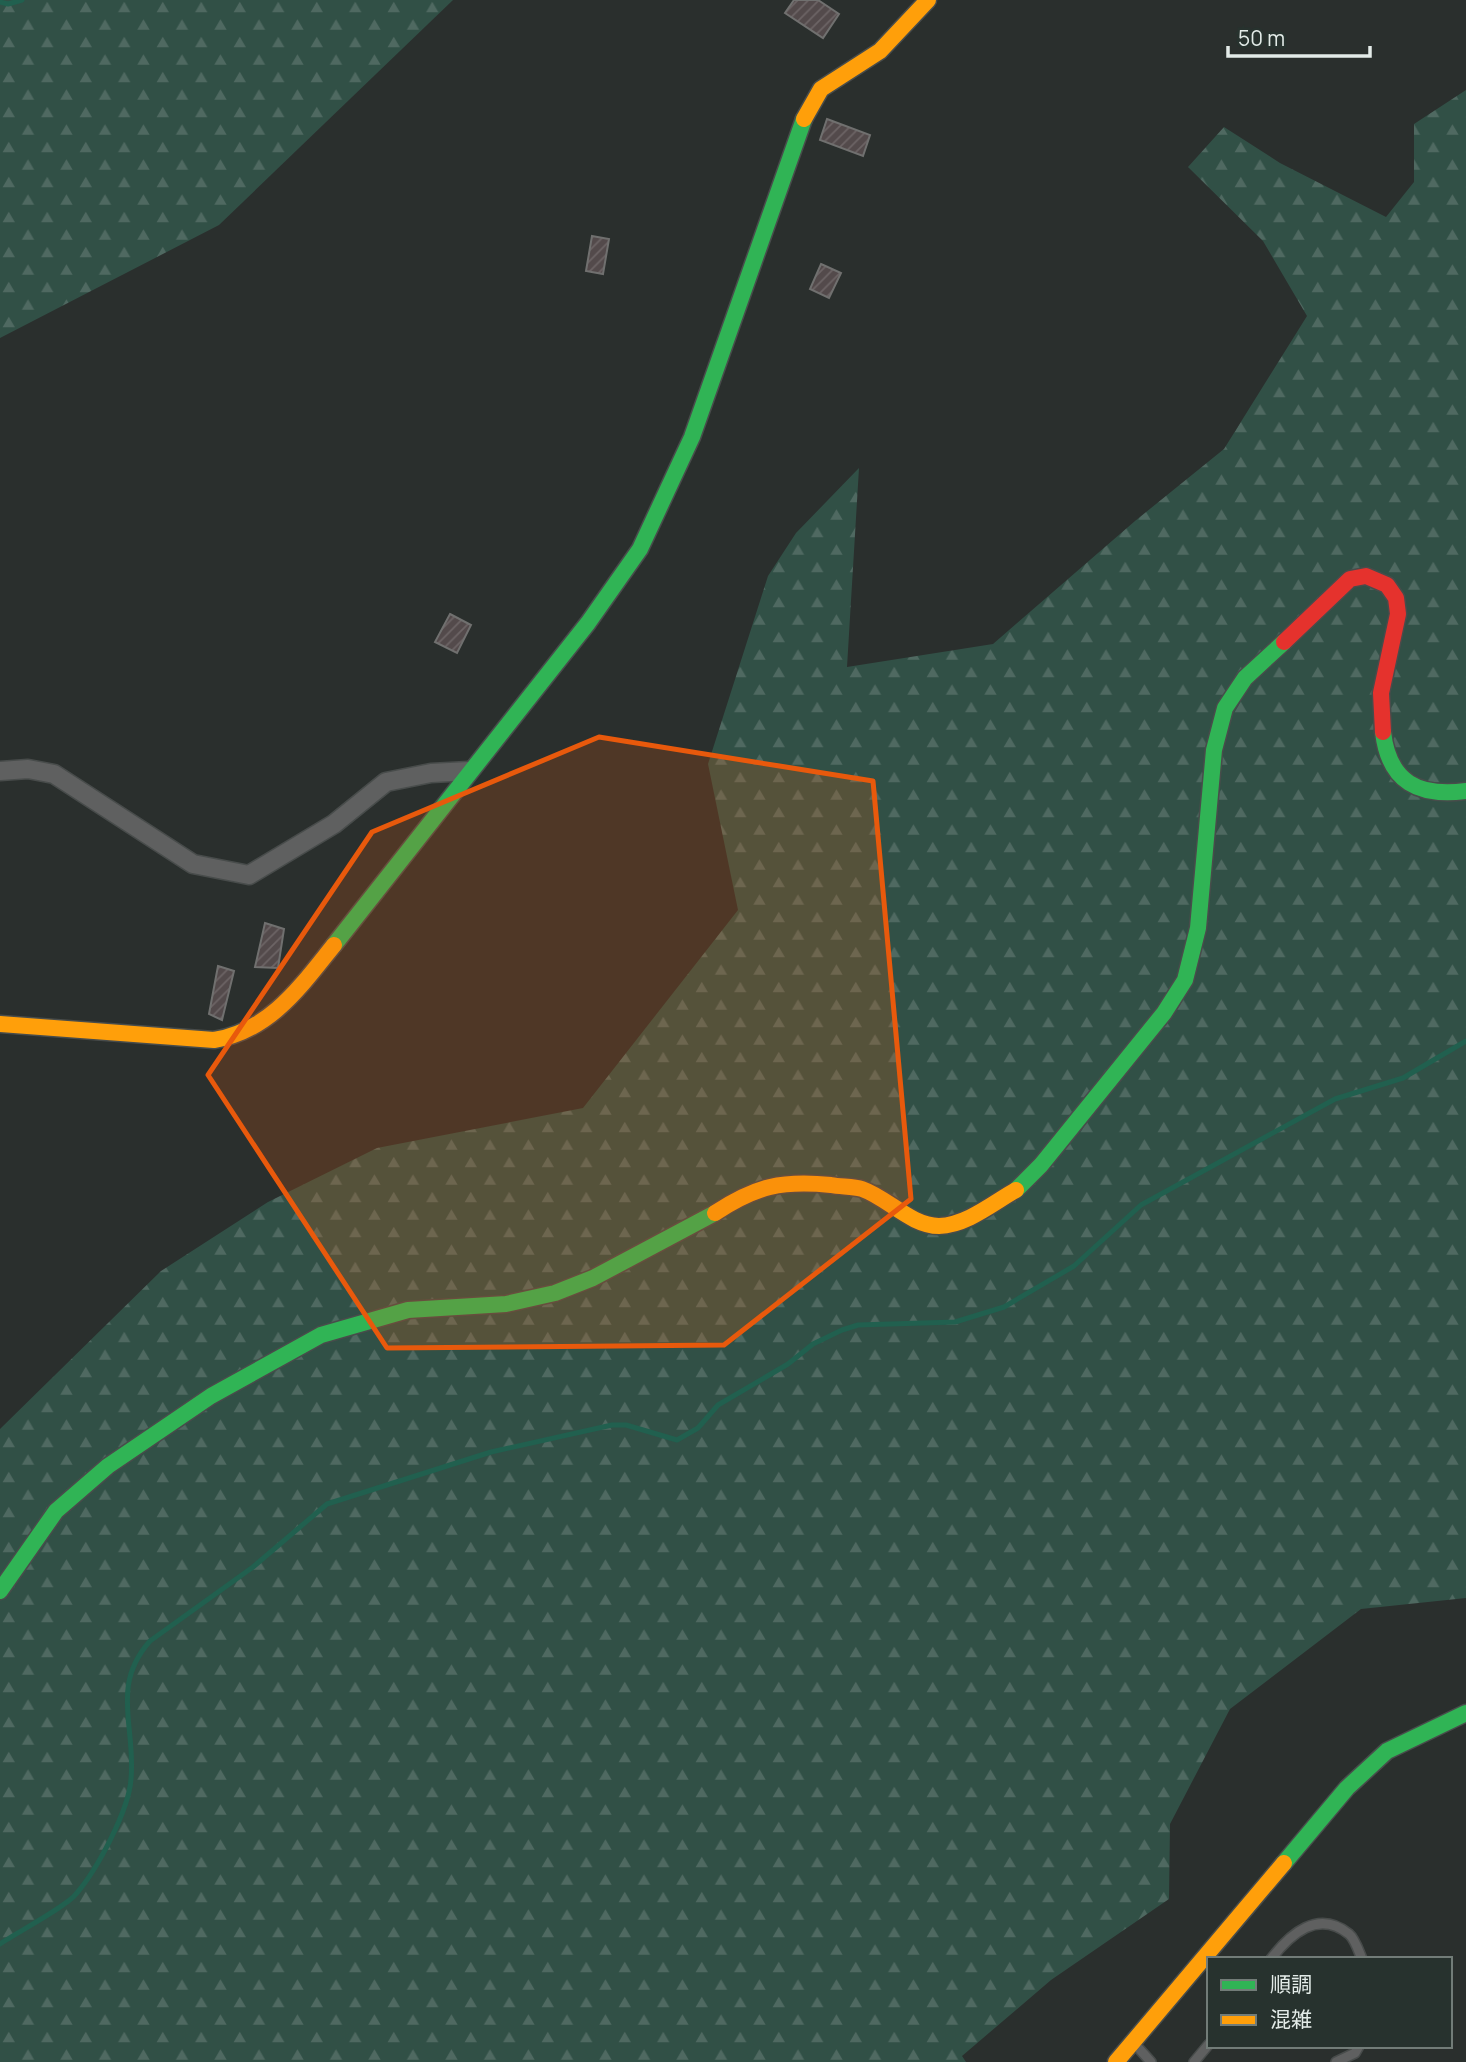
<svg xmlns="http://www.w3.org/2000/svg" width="1466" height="2062" viewBox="0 0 1466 2062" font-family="Manrope,'Noto Sans JP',sans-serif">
  <defs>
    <pattern id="forest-firs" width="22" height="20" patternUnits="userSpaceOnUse" patternTransform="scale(1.75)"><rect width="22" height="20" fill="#315046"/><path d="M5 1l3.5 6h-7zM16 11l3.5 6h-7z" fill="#4f6961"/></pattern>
    <pattern id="building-hatch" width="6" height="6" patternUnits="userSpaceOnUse" patternTransform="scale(1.75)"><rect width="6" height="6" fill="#534a4b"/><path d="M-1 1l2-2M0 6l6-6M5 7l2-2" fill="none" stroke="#6c6465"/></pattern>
  </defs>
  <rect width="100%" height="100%" fill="#2a2f2d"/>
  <!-- forest -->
  <g fill="url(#forest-firs)">
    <path d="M 0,0 L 453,0 L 219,225 L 0,338 Z"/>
    <path d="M 1466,90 L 1466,1598 L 1361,1609 L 1230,1709 L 1170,1824 L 1169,1899 L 1051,1980 L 962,2056 L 966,2062 L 0,2062 L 0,1429 L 161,1271 L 268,1202 L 377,1148 L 583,1108 L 738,910 L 708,764 L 768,576 L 796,533 L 859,468 L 847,667 L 993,644 L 1135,521 L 1224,449 L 1307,316 L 1263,241 L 1188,167 L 1224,127 L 1280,163 L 1386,217 L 1414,182 L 1414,124 Z"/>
  </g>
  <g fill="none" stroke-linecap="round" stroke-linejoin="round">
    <!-- stream -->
    <g stroke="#21604f" stroke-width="5">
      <path d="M 0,2 L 8,4 L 22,0"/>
      <path d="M 0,1944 C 16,1933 67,1906 76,1894 C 97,1870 129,1810 131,1779 C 136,1726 110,1686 150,1641 L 253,1567 L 327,1504 L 491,1452 L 612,1425 L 626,1425 L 677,1440 L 698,1428 L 718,1405 L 788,1364 L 813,1344 L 842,1330 L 858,1325 L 955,1322 L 1004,1307 L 1074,1266 L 1141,1205 L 1335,1099 L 1403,1078 L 1466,1041"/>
    </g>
  </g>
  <!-- building -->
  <g fill="url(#building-hatch)" stroke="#70706f" stroke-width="2">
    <path d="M 794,0 L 818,0 L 839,14 L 823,38 L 785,13 Z"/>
    <path d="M 827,119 L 870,135 L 863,156 L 820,140 Z"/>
    <path d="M 592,236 L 609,239 L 603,274 L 586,271 Z"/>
    <path d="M 821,264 L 841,273 L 829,298 L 810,289 Z"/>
    <path d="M 450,614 L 471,625 L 457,653 L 435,642 Z"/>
    <path d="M 265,923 L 284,929 L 278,968 L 255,967 Z"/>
    <path d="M 218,966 L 234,971 L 222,1020 L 209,1014 Z"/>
  </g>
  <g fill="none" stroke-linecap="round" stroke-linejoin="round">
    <!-- lane casing -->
    <g stroke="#484c4b" stroke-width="12">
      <g id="lane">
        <path d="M 1271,1959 C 1290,1934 1318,1909 1349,1934 C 1355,1939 1359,1952 1362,1959"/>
        <path d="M 1134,2043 L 1151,2062"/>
        <path d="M 1194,2062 L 1209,2044"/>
        <path d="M 1336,2062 L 1355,2053 L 1359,2046"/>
      </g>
    </g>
    <!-- street casing -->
    <g stroke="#484c4b" stroke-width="21">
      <path id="street" d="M 0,771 L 28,769 L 54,774 L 193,864 L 249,875 L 334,824 L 386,782 L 431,773 L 469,771"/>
    </g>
    <!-- fast casing -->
    <g stroke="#484c4b" stroke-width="19">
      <g id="fast">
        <path d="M 1383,732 C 1389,783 1419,797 1466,791"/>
        <path d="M 334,945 L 588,623 L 640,549 L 692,437 L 804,119"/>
        <path d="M 1016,1190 L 1041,1165 L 1164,1013 L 1185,980 L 1198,928 L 1214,750 L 1225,708 L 1245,678 L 1284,642"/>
        <path d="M 0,1591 L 56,1511 L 108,1466 L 211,1396 L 321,1335 L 408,1310 L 506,1304 L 555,1293 L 593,1278 L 715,1213"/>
        <path d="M 1284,1863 L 1347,1788 L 1387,1751 L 1466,1713"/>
      </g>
    </g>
    <!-- slow casing -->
    <g stroke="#484c4b" stroke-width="19">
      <g id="slow">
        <path d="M 804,119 L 821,89 L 880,51 L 928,0"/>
        <path d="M 0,1024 L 214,1040 C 270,1031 301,986 334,945"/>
        <path d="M 715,1213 C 756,1186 782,1180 831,1185 C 841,1187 853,1186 862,1189 C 888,1198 911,1226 939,1226 C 967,1225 993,1203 1016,1190"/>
        <path d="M 1116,2062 L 1284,1863"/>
      </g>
    </g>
    <!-- jam casing -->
    <g stroke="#484c4b" stroke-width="19">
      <path id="jam" d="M 1284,642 L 1350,579 L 1366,576 L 1387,585 L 1396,598 L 1398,614 L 1381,693 L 1383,732"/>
    </g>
    <!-- lane -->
    <use href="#lane" stroke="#5f6060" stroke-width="9"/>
    <!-- street -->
    <use href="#street" stroke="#5f6060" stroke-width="18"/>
    <!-- fast -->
    <use href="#fast" stroke="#30b455" stroke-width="16"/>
    <!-- slow -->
    <use href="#slow" stroke="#ff9f0a" stroke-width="16"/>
    <!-- jam -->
    <use href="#jam" stroke="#e5322d" stroke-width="16"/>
  </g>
  <!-- marked area -->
  <path fill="#e8590c" fill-opacity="0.2" stroke="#e8590c" stroke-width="5" stroke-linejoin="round" d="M 599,737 L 873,781 L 911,1199 L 724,1345 L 387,1348 L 208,1075 L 372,832 Z"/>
  <!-- legend -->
  <rect x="1207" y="1957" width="245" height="91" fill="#27322e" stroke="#727c78" stroke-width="2"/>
  <rect x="1221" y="1980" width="35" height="10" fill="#30b455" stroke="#727c78" stroke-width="2"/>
  <text x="1270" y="1992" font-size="21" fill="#e3ebe8">順調</text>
  <rect x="1221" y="2015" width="35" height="10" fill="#ff9f0a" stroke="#727c78" stroke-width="2"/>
  <text x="1270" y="2027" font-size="21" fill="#e3ebe8">混雑</text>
  <!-- scale -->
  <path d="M1228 46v10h142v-10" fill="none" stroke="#e3ebe8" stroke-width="3.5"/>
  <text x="1238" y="46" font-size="21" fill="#e3ebe8" stroke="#27322e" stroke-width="5" paint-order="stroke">50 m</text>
</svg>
